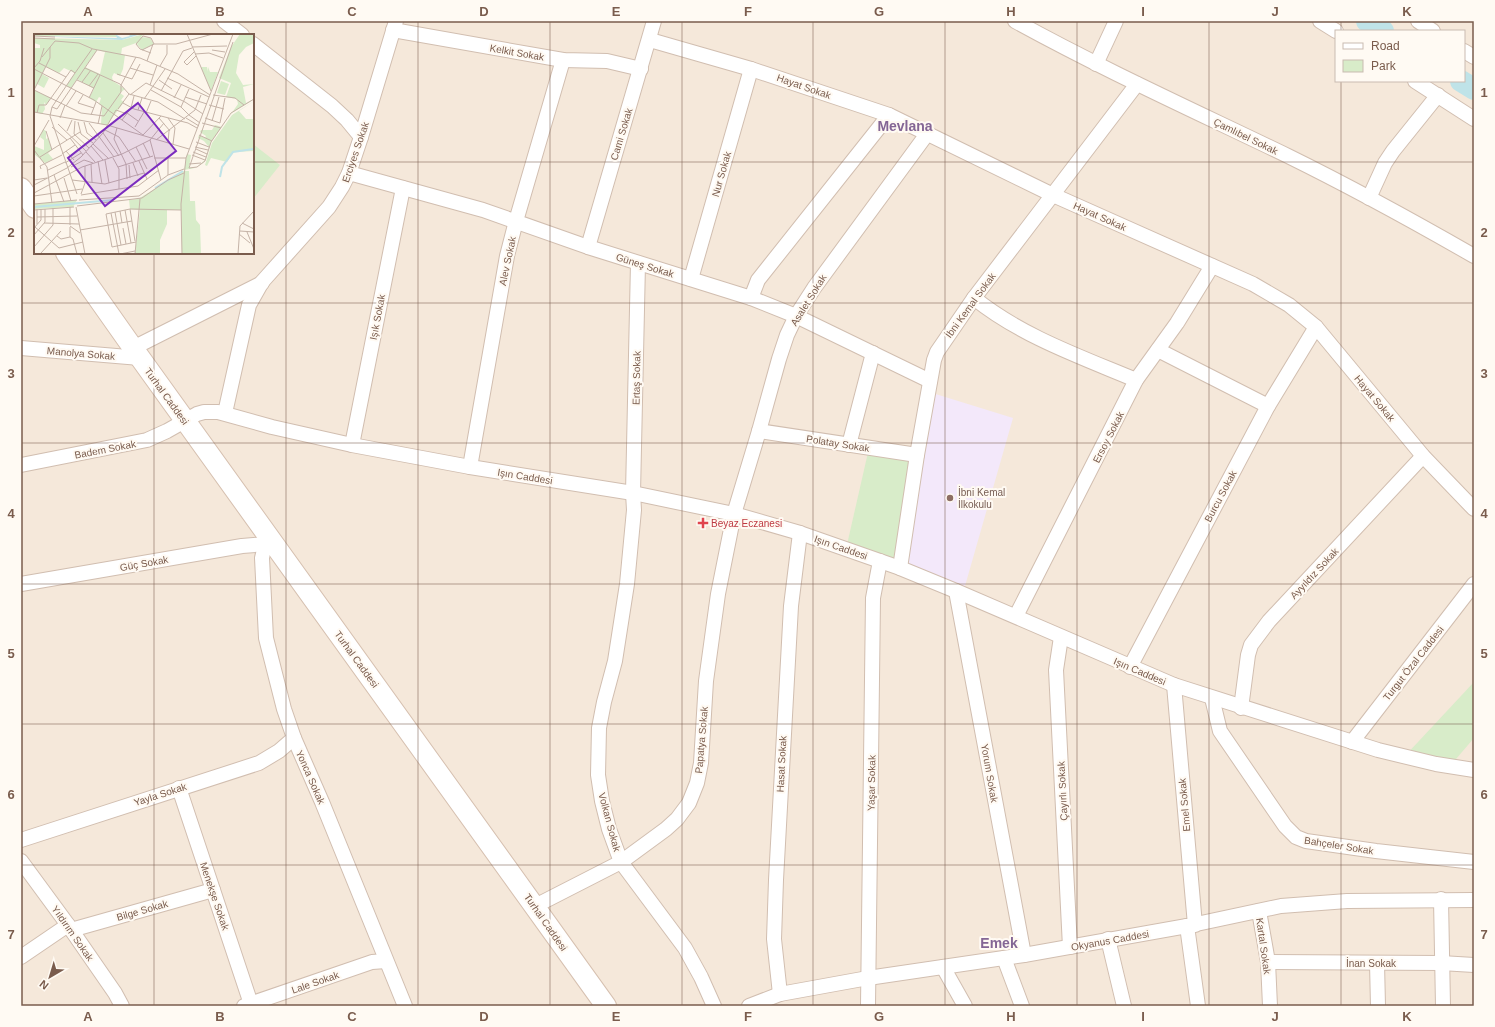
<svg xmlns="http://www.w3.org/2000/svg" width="1495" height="1027" viewBox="0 0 1495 1027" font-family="Arial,sans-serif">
  <rect width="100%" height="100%" fill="#fdf6ec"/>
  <!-- residential -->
  <path fill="#f5e8da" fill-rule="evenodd" d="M 21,21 L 1474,21 L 1474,1006 L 21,1006 ZM 1336,31 L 1464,31 L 1464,81 L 1336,81 ZM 35,35 L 253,35 L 253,253 L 35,253 Z"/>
  <!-- education -->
  <path fill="#f3e8fa" d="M 929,392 L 1013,418 L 963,593 L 900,568 Z"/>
  <!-- green -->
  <g fill="#d8ecc9">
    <path d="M 253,144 L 280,165 L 253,199 Z"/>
    <path d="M 869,448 L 917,455 L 900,568 L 846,549 Z"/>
    <path d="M 1474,682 L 1474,738 L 1450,766 L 1404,757 Z"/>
  </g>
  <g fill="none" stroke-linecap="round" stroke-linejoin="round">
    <!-- river -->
    <g stroke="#bfe3e8" stroke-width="22">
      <path d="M 1367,21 L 1383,31"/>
      <path d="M 1461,81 L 1474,89"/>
    </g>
    <!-- street casing -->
    <g stroke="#d1beb0" stroke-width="16">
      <g id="street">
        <path d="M 224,21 L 242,35"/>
        <path d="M 1015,21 C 1104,70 1197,112 1288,156 C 1351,187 1413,221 1474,256"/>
        <path d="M 1320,21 L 1336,31"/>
        <path d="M 1418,21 L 1433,31"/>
        <path d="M 393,30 L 563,60 L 607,61 L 641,69"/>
        <path d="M 650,40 L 751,69 L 889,115 L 1053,195 L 1253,284 L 1289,305 L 1316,327 L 1423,456 L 1474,509"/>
        <path d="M 253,44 L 332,106 L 347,120 L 361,137"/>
        <path d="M 1464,51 L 1474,57"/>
        <path d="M 1096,64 L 1116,21"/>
        <path d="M 1415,81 L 1474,119"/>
        <path d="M 349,173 L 483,210 L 588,247 L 751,298 L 796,316 L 930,381"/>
        <path d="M 1369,198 L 1385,163 L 1393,151 L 1438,95"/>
        <path d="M 588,247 L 654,21"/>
        <path d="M 638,263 L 633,493 L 634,510 L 627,584 L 615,661 L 604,702 L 599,728 L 598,775 L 602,801 L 609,829 L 621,862 L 685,948 L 701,977 L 714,1006"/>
        <path d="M 691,279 L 751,69"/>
        <path d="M 751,298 L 758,280 L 889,115"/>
        <path d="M 974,298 C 1021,336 1081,357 1136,380"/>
        <path d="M 21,348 L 140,358"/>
        <path d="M 133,348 L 262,283"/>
        <path d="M 1158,350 L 1268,406"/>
        <path d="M 225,413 L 249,305 L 262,282 L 329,207 L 342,187 L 349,173 L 361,137 L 396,21"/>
        <path d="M 759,431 L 917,455"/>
        <path d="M 352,445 L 403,188"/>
        <path d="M 849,445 L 873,353"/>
        <path d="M 21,465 L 147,440 L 167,431 L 197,414 L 204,412 L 218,412 L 272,427 L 352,445 L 470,467 L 633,493 L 734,514 L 800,533 L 900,568 L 956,591 L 1174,685 L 1378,750 L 1436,764 L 1474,770"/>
        <path d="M 470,467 L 507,256 L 516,221 L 563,60"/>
        <path d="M 272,541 C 265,546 263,551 262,558 L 266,638 L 284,709 L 294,738 L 322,802 L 405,1006"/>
        <path d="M 900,568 L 917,455 L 934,360 L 937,352 L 974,298 L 1137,84"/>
        <path d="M 21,584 L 242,546 L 267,544"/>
        <path d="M 956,591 L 1024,955"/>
        <path d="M 1016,616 L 1136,380 L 1177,323 L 1212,266"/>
        <path d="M 1061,637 L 1056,670 L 1070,947"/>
        <path d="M 1130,667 L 1268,406 L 1316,327"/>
        <path d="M 1174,685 L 1195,925"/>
        <path d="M 1212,698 L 1220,731 L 1285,826 L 1296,837 L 1306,841 L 1376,851 L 1474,862"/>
        <path d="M 1241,708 L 1248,655 L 1251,645 L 1269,621 L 1423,456"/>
        <path d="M 1352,742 L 1474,584"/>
        <path d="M 179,788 L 251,1004"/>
        <path d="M 21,840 L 259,763 L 279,751 L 294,738"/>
        <path d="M 21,861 L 68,925 L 115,993 L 122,1006"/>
        <path d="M 1441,899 L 1443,1006"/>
        <path d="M 535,906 L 621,862 L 666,829 L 677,819 L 689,803 L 697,783 L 701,763 L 706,681 L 718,594 L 734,514 L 759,431 L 779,359 L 787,335 L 796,316 L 814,288 L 927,134"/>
        <path d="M 1259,911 L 1268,962 L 1270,1006"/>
        <path d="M 1187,926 L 1198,1006"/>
        <path d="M 71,930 L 213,890"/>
        <path d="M 1108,939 L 1124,1006"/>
        <path d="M 21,957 L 68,925"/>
        <path d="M 1004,958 L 1022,1006"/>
        <path d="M 1268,962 L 1441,963 L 1474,965"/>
        <path d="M 1377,963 L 1378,1006"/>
        <path d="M 943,967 L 965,1006"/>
        <path d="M 780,994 L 774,939 L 776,880 L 791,606 L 800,533"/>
        <path d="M 244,1006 L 372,962 L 386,961"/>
        <path d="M 749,1006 L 780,994 L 868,978 L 1024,955 L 1187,926 L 1281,906 L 1347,901 L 1474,900"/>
        <path d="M 868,1006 L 873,598 L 880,561"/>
      </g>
    </g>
    <!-- secondary casing -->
    <g stroke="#d6c0b0" stroke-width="22">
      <g id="secondary">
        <path d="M 21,188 L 35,208"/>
        <path d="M 66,253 L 133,348 L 606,1006"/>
      </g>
    </g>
    <!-- street -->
    <use href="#street" stroke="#fff" stroke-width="14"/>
    <!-- secondary -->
    <use href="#secondary" stroke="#fff" stroke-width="20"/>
  </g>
  <!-- grid -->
  <path fill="none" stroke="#7a5c4d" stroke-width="1" stroke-opacity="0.55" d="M 154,21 L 154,35M 286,21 L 286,1006M 418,21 L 418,1006M 550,21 L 550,1006M 682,21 L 682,1006M 813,21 L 813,1006M 945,21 L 945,1006M 1077,21 L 1077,1006M 1209,21 L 1209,1006M 1341,21 L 1341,31M 1341,81 L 1341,1006M 21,162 L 35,162M 253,162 L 1474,162M 154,253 L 154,1006M 21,303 L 1474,303M 21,443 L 1474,443M 21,584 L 1474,584M 21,724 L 1474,724M 21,865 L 1474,865"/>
  <!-- markers -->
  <circle fill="#8d6e63" stroke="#fffaf3" stroke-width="1.5" cx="950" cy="498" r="4"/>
  <path fill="#e0444e" stroke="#fffaf3" stroke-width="1.5" d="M701 517h4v4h4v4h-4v4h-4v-4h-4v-4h4z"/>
  <g text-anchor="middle" stroke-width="4" stroke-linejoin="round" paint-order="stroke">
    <!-- street labels -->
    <g font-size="10" fill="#7a5c4d" stroke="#fffaf3">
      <text transform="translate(517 52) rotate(10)" y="4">Kelkit Sokak</text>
      <text transform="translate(804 86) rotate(19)" y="4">Hayat Sokak</text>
      <text transform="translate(621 134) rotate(-73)" y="4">Cami Sokak</text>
      <text transform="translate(1246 136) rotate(26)" y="4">Çamlıbel Sokak</text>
      <text transform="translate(355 152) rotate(-71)" y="4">Erciyes Sokak</text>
      <text transform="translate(721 174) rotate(-74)" y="4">Nur Sokak</text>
      <text transform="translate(1100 216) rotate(24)" y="4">Hayat Sokak</text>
      <text transform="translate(507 261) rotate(-78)" y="4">Alev Sokak</text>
      <text transform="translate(645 265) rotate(17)" y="4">Güneş Sokak</text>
      <text transform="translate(808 300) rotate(-58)" y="4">Asalet Sokak</text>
      <text transform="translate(970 305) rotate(-54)" y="4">İbni Kemal Sokak</text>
      <text transform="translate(377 317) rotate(-79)" y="4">Işık Sokak</text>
      <text transform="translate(81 353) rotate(5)" y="4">Manolya Sokak</text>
      <text transform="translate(636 378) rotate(-89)" y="4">Ertaş Sokak</text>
      <text transform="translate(167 396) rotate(54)" y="4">Turhal Caddesi</text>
      <text transform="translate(1375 398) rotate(50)" y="4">Hayat Sokak</text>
      <text transform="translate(1108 437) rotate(-63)" y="4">Ersoy Sokak</text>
      <text transform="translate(838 443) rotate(9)" y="4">Polatay Sokak</text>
      <text transform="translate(105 449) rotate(-11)" y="4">Badem Sokak</text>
      <text transform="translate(525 476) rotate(9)" y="4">Işın Caddesi</text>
      <text transform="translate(1220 496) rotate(-62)" y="4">Burcu Sokak</text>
      <text transform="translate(841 547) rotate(19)" y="4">Işın Caddesi</text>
      <text transform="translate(144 563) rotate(-10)" y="4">Güç Sokak</text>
      <text transform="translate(1314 573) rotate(-47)" y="4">Ayyıldız Sokak</text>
      <text transform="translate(357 659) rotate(54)" y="4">Turhal Caddesi</text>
      <text transform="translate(1413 663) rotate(-52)" y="4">Turgut Özal Caddesi</text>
      <text transform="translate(1140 671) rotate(23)" y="4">Işın Caddesi</text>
      <text transform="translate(701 740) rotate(-85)" y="4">Papatya Sokak</text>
      <text transform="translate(781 764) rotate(-87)" y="4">Hasat Sokak</text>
      <text transform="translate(990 773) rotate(80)" y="4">Yorum Sokak</text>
      <text transform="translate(311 777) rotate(66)" y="4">Yonca Sokak</text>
      <text transform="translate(871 783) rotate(-89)" y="4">Yaşar Sokak</text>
      <text transform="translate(1062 791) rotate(-93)" y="4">Çayırlı Sokak</text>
      <text transform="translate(160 794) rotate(-18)" y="4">Yayla Sokak</text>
      <text transform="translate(1184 805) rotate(-95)" y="4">Emel Sokak</text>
      <text transform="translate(610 822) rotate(75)" y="4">Volkan Sokak</text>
      <text transform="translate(1339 845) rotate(9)" y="4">Bahçeler Sokak</text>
      <text transform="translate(215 896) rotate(71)" y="4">Menekşe Sokak</text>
      <text transform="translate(142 910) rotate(-16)" y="4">Bilge Sokak</text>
      <text transform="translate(546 922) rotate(55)" y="4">Turhal Caddesi</text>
      <text transform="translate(73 933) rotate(55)" y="4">Yıldırım Sokak</text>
      <text transform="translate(1110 940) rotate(-10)" y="4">Okyanus Caddesi</text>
      <text transform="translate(1264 946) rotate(82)" y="4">Kartal Sokak</text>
      <text x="1371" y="967">İnan Sokak</text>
      <text transform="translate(315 982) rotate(-19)" y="4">Lale Sokak</text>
    </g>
    <!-- education labels -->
    <g font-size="10" fill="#785e54" stroke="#fffaf3" text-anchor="start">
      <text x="958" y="496">İbni Kemal<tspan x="958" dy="12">İlkokulu</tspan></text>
    </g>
    <!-- health labels -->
    <g font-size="10" fill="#be3a42" stroke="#fffaf3" text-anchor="start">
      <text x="711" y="527">Beyaz Eczanesi</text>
    </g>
    <!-- district labels -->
    <g font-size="14" font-weight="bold" fill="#846695" stroke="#fffaf3">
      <text x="905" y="131">Mevlana</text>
      <text x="999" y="948">Emek</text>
    </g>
  </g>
  <!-- overview -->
  <g transform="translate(34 34)">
    <rect width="220" height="220" fill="#fdf6ec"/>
    <path d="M 0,0 L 81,0 L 83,3 L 0,2 ZM 110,0 L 107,3 L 116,4 L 120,10 L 108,16 L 102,9 L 88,14 L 87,21 L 91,21 L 89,35 L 86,42 L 80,39 L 78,43 L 79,47 L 91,55 L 86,59 L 90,62 L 87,66 L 90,68 L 73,91 L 67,90 L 68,72 L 65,70 L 67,64 L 65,63 L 62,68 L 55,64 L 60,55 L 43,45 L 37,54 L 32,52 L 41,39 L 30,34 L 25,39 L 12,33 L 8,40 L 15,44 L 10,54 L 3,50 L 0,56 L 17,64 L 12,71 L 10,68 L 11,75 L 8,80 L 0,78 L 0,14 L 6,14 L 6,11 L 0,9 L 0,4 L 88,6 ZM 63,16 L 71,18 L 66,40 L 51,33 ZM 206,0 L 220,0 L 220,9 L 212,13 L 205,21 L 202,39 L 209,51 L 220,50 L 209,53 L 212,69 L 220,65 L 198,79 L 177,108 L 172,125 L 169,129 L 161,134 L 150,136 L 153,120 L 157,121 L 155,134 L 163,133 L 171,126 L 175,113 L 170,107 L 164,104 L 165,101 L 171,104 L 172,102 L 166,98 L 167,96 L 178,96 L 181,91 L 188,93 L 204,70 L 203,65 L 192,63 L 197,49 L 185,44 L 197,13 ZM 167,33 L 173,33 L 173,38 L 174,33 L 176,38 L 184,38 L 177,57 ZM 187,47 L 195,50 L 191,61 L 183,59 ZM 220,67 L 205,77 L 212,85 L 220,85 L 220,117 L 200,118 L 193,128 L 177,124 L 173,132 L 171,131 L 178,109 L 198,81 ZM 9,95 L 12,97 L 12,105 L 14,104 L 18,116 L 14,119 L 19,125 L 11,129 L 0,120 L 0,112 L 10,116 L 10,106 L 6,103 ZM 150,137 L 155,137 L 156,167 L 161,167 L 162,186 L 166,191 L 167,220 L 148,220 L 147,176 L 133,176 L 133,190 L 126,206 L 126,220 L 101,220 L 106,176 L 96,175 L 95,166 L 104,165 ZM 43,166 L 39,173 L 0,175 L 0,170 Z" fill="#d8ecc9" fill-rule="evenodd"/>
    <path d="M 81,0 L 88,4 L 96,2 L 94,0 L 107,0 L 88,6 L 0,2 L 83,4 Z" fill="#bfe3e8"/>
    <path fill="none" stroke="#bfe3e8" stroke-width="2" d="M 186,143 L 188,133 L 199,118 L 219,115M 121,154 L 149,137M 0,173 L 79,166"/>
    <path fill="none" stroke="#c5b3a7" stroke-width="1" d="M 153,0 L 177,57M 0,2 L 21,3M 0,4 L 21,5M 199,8 L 155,134 L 163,133 L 171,127 L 177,108 L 197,79 L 220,65M 158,13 L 193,12M 108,16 L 120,10 L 142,10 L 179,0M 178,16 L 191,18M 160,18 L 150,28 L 153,31 L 162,22M 117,19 L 106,15 L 102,10 L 109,2 L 117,4 L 120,10M 161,20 L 175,19 L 189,24M 8,23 L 21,7 L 45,9 L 59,15 L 106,24 L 144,40 L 176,61M 113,27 L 119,10M 5,29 L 32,43M 126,32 L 133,20 L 133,11M 0,34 L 6,27 L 10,14M 51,34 L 86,50 L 95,60M 96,34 L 119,41M 0,35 L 60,66 L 109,101M 41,39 L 58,15M 83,40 L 98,45 L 106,30M 133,44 L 175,63M 43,46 L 60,54M 125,46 L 138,55M 48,48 L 57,36M 116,51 L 123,31M 55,52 L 64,40M 0,56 L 47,79 L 70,82 L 87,58 L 87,51 L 102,23M 0,56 L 16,24 L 16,13M 117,56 L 147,73 L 155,81M 127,57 L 149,17 L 158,14M 95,60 L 124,68 L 151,85M 49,61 L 44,69 L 60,74M 96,61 L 112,49 L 151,68 L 169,80M 179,61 L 201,64 L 210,71M 151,63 L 173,70M 55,64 L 66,41M 140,64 L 147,51M 110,65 L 131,35M 89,69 L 100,75 L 154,89 L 163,94M 175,71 L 190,75M 32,72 L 42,57M 18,73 L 23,75 L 63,16M 147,73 L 155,55M 84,75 L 95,60M 104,76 L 108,64M 0,78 L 73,91 L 155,115M 3,79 L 5,71 L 12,71 L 27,50M 93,79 L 104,87M 112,79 L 117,67M 57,81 L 62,68M 155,81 L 166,89M 16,82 L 43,160M 16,82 L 18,73 L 41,39 L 37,36 L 27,50M 26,84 L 31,71M 125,84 L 136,97M 134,84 L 141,94 L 139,110M 152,84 L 165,92M 171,84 L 186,89 L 191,64M 88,86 L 97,74 L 100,62M 41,87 L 40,100 L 55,114M 178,87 L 185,63M 44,88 L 47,100 L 59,109M 50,88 L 53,99 L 62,106M 55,89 L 80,123M 168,89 L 187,94M 24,90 L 52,117M 64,90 L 68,72M 18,93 L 33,106M 101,93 L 110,78M 83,94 L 80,105 L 92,130 L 93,145M 71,96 L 85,103 L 102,128M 12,97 L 18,116M 33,97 L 38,86M 69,99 L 85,122M 109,101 L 127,82M 165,101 L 178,107M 36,104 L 49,121M 116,106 L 127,146M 122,106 L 161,76 L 167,61M 162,108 L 175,113M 109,109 L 116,123M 134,109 L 135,97M 59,110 L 75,125M 0,112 L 15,86M 57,112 L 69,126M 102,113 L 113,135M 161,113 L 174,116M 162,115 L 173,120M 0,116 L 13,133 L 18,169M 32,117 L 40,126M 52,118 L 61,128M 159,118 L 172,123M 28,120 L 41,111M 158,121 L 171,126M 6,123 L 46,98M 79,124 L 85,135 L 85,155M 120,124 L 152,124M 134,124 L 134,141M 71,126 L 75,149M 64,127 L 68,150M 105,127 L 113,145M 31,129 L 47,119M 99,129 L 104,142M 57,130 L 58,148M 155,130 L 167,129M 95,131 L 96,144M 37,133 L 50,126 L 59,129M 84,133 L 119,122M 7,135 L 6,132 L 28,121M 14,136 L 31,128M 20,141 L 30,168M 30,144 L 37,167M 0,146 L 13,144M 38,146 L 71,150 L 110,139M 0,151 L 33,134 L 47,123 L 69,99 L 82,76 L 93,80M 0,159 L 48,133 L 88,120 L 116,106 L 130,89M 47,160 L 51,149 L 51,132M 47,161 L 104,152 L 125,136M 0,162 L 48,155M 45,166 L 105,162 L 134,141 L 150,135M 0,170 L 43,166M 43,172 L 108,164 L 134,146 L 150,139M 36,173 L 36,191M 42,173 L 51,220M 3,175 L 3,190M 96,175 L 101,207M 0,176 L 40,173M 91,176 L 97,209M 86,177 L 88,189M 81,178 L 87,211M 77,179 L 85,220M 3,183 L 43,182M 10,189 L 45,190M 208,189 L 220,195M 36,192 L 46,199M 1,193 L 25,214M 36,193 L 36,203 L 39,205 L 43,220M 0,194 L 7,186 L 7,175M 89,194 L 92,210M 46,196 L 98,187M 206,197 L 220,198M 213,198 L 220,215M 205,200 L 216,209M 0,201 L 11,188 L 11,175M 23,202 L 27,205 L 36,203M 102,208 L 78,213 L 72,180 L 96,175 L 147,176M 0,213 L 19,191 L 19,174M 25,214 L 49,208M 7,219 L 27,197M 86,220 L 101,217M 101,220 L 106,165M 148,220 L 147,170 L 152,124 L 199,0M 204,220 L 206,192 L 220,177"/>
    <path fill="#7b2cbf" fill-opacity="0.15" stroke="#7b2cbf" stroke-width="2" d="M 104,69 L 142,117 L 71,172 L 34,124 Z"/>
    <rect width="220" height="220" fill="none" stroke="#7a5c4d" stroke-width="2"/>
  </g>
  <!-- border -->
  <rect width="1495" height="1027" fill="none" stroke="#fffaf3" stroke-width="44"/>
  <!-- legend -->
  <rect x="1335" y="30" width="130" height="52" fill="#fffaf3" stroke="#cabbb1"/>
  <rect x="1343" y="43" width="20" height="6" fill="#ffffff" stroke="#cabbb1"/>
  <text x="1371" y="50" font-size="12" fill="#7a5c4d">Road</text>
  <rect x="1343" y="60" width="20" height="12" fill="#d8ecc9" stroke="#cabbb1"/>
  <text x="1371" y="70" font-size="12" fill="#7a5c4d">Park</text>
  <!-- north arrow -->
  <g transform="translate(50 977) rotate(218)" stroke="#fffaf3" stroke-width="3" paint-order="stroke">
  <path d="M0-3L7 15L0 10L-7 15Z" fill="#7a5c4d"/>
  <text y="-6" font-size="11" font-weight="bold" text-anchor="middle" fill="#7a5c4d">N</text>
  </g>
  <rect x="22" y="22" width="1451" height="983" fill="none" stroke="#7a5c4d" stroke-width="1.5"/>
  <g font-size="13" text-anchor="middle" font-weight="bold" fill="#7a5c4d">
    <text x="88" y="16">A</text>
    <text x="220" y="16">B</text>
    <text x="352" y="16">C</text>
    <text x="484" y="16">D</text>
    <text x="616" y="16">E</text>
    <text x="748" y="16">F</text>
    <text x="879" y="16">G</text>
    <text x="1011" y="16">H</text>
    <text x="1143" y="16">I</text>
    <text x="1275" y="16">J</text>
    <text x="1407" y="16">K</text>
    <text x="11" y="97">1</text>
    <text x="1484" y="97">1</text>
    <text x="11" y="237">2</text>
    <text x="1484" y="237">2</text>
    <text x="11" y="378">3</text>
    <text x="1484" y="378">3</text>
    <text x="11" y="518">4</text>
    <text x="1484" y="518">4</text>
    <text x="11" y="658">5</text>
    <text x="1484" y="658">5</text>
    <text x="11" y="799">6</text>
    <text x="1484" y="799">6</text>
    <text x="11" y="939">7</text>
    <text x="1484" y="939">7</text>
    <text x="88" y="1021">A</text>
    <text x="220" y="1021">B</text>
    <text x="352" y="1021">C</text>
    <text x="484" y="1021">D</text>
    <text x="616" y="1021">E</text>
    <text x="748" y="1021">F</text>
    <text x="879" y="1021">G</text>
    <text x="1011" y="1021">H</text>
    <text x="1143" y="1021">I</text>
    <text x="1275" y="1021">J</text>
    <text x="1407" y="1021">K</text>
  </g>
</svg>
